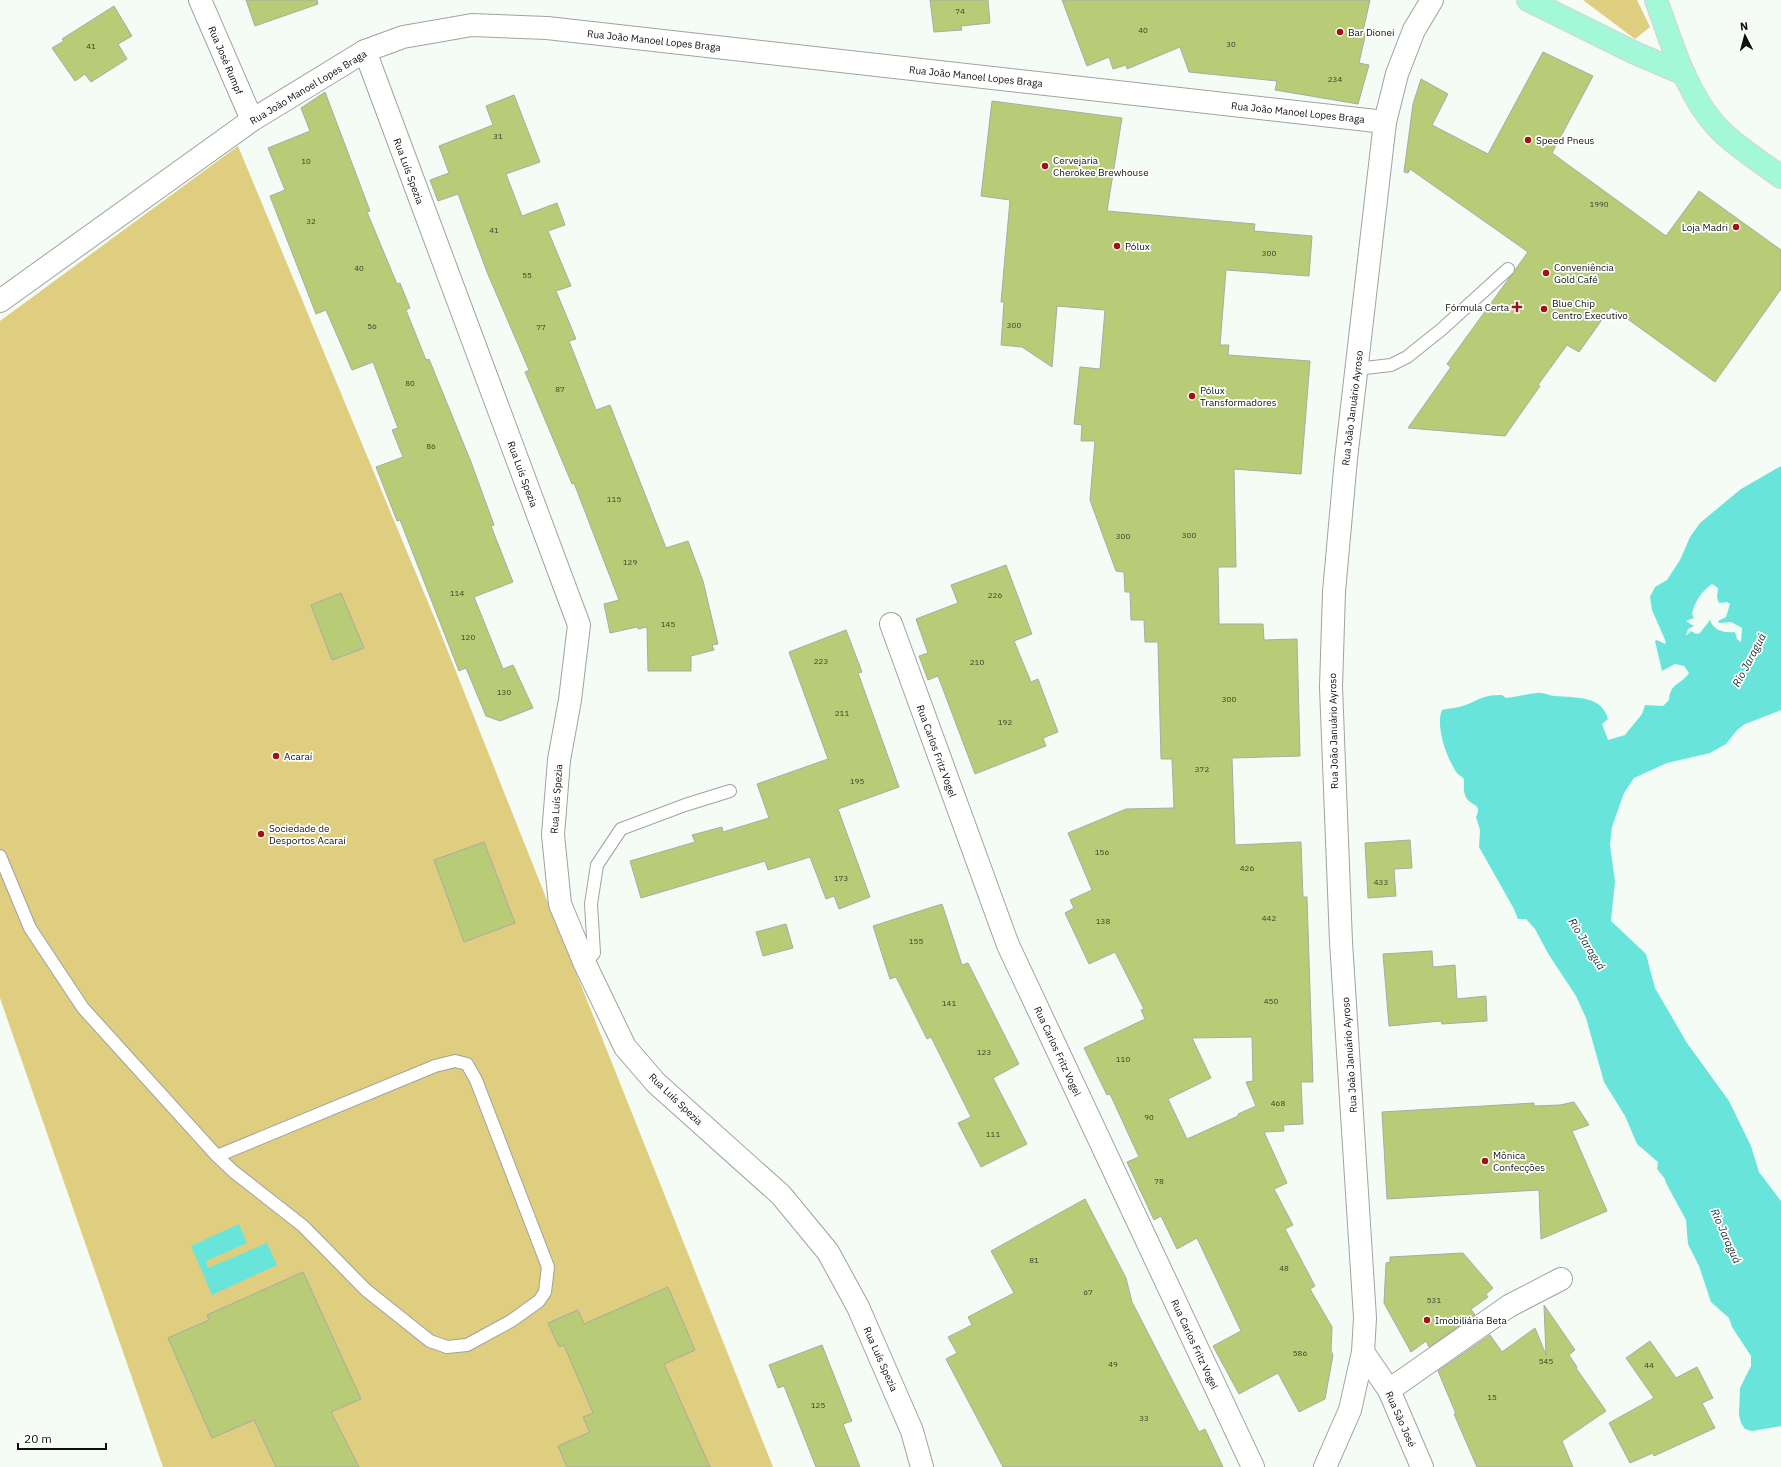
<svg xmlns="http://www.w3.org/2000/svg" width="1781" height="1467" viewBox="0 0 1781 1467" font-family="'IBM Plex Sans',sans-serif">
  <rect width="100%" height="100%" fill="#f5fbf5"/>
  <!-- green -->
  <g fill="#dfcd80">
    <path d="M 1583,0 L 1637,0 L 1650,27 L 1635,39 Z"/>
    <path d="M 238,146 L 435,619 L 773,1467 L 163,1467 L 0,998 L 0,321 Z"/>
  </g>
  <!-- water -->
  <g fill="#68e4da" fill-rule="evenodd">
    <path d="M 1781,466 L 1781,710 L 1745,724 L 1737,730 L 1726,744 L 1710,753 L 1667,763 L 1634,778 L 1624,793 L 1612,827 L 1610,845 L 1615,881 L 1611,921 L 1646,954 L 1655,988 L 1687,1043 L 1729,1101 L 1751,1146 L 1759,1172 L 1781,1201 L 1781,1426 L 1752,1431 L 1745,1429 L 1741,1423 L 1739,1415 L 1740,1388 L 1751,1366 L 1751,1356 L 1732,1327 L 1729,1318 L 1711,1302 L 1699,1266 L 1688,1244 L 1686,1220 L 1666,1183 L 1665,1179 L 1657,1169 L 1658,1162 L 1637,1144 L 1625,1116 L 1604,1082 L 1586,1018 L 1576,996 L 1549,955 L 1535,929 L 1526,919 L 1518,919 L 1514,909 L 1479,847 L 1480,830 L 1476,817 C 1482,804 1474,807 1467,799 C 1463,794 1464,785 1464,779 C 1462,776 1459,776 1457,773 C 1447,759 1435,726 1442,710 C 1450,708 1460,708 1468,704 C 1482,698 1485,695 1502,695 L 1506,698 C 1516,697 1526,694 1537,693 C 1543,692 1549,696 1555,696 C 1575,698 1602,695 1608,719 L 1602,724 L 1608,740 L 1625,735 L 1642,714 L 1645,705 L 1663,706 L 1669,700 C 1670,683 1681,685 1689,673 L 1684,666 L 1675,664 L 1662,671 L 1655,641 L 1657,640 L 1665,644 L 1666,642 L 1652,610 L 1650,597 L 1655,587 L 1667,580 L 1680,560 L 1690,537 L 1700,523 L 1741,489 ZM 1712,584 L 1718,588 L 1717,598 L 1719,603 L 1727,602 L 1730,604 L 1726,617 L 1718,621 L 1719,623 L 1731,622 L 1742,628 L 1741,642 L 1737,639 L 1735,632 C 1724,633 1714,631 1710,620 L 1700,633 L 1696,634 L 1691,631 L 1686,636 L 1688,629 L 1694,626 L 1686,621 L 1694,618 L 1692,614 C 1695,601 1701,592 1712,584 Z"/>
    <path d="M 239,1224 L 247,1243 L 206,1261 L 208,1268 L 267,1243 L 277,1265 L 212,1295 L 191,1246 Z"/>
  </g>
  <!-- building -->
  <g fill="#b8cc77" stroke="#a9aba4" fill-rule="evenodd">
    <path d="M 246,0 L 317,0 L 318,4 L 255,26 Z"/>
    <path d="M 930,0 L 988,0 L 990,23 L 961,26 L 962,30 L 934,32 Z"/>
    <path d="M 1062,0 L 1370,0 L 1363,31 L 1366,32 L 1359,63 L 1369,65 L 1358,104 L 1275,90 L 1277,81 L 1189,72 L 1180,47 L 1127,69 L 1126,65 L 1113,69 L 1109,57 L 1087,66 Z"/>
    <path d="M 114,6 L 132,36 L 118,44 L 127,59 L 91,82 L 85,74 L 75,81 L 52,48 L 64,41 L 62,39 Z"/>
    <path d="M 1543,52 L 1593,76 L 1552,153 L 1666,236 L 1699,191 L 1781,250 L 1781,289 L 1715,382 L 1611,307 L 1579,352 L 1567,345 L 1538,385 L 1540,386 L 1505,436 L 1408,428 L 1451,367 L 1447,364 L 1528,252 L 1410,169 L 1408,173 L 1404,172 L 1413,104 L 1421,79 L 1448,94 L 1432,125 L 1488,154 Z"/>
    <path d="M 325,92 L 370,211 L 367,212 L 397,284 L 400,283 L 410,308 L 406,310 L 426,360 L 429,359 L 471,462 L 494,525 L 491,526 L 513,582 L 474,597 L 503,669 L 513,665 L 533,708 L 500,721 L 486,716 L 466,668 L 459,671 L 400,520 L 397,521 L 376,467 L 403,457 L 392,430 L 398,428 L 373,362 L 352,370 L 326,310 L 316,314 L 270,196 L 285,190 L 268,148 L 310,131 L 301,108 Z"/>
    <path d="M 514,95 L 540,162 L 506,174 L 522,216 L 557,203 L 565,225 L 548,231 L 571,286 L 556,291 L 576,339 L 569,341 L 596,410 L 610,405 L 666,548 L 688,541 L 703,581 L 718,644 L 712,645 L 714,650 L 691,656 L 691,671 L 648,671 L 647,627 L 638,629 L 637,627 L 610,633 L 604,604 L 619,600 L 574,483 L 572,484 L 525,372 L 529,370 L 487,272 L 458,194 L 438,201 L 430,180 L 449,173 L 439,146 L 493,125 L 486,106 Z"/>
    <path d="M 992,101 L 1122,118 L 1107,211 L 1255,224 L 1254,231 L 1312,236 L 1309,276 L 1226,270 L 1220,345 L 1229,345 L 1228,355 L 1310,361 L 1301,474 L 1234,469 L 1236,567 L 1218,567 L 1219,624 L 1263,624 L 1264,640 L 1297,639 L 1300,756 L 1232,758 L 1235,845 L 1301,842 L 1303,897 L 1307,897 L 1313,1082 L 1301,1082 L 1303,1124 L 1283,1125 L 1284,1131 L 1264,1132 L 1287,1183 L 1274,1189 L 1293,1225 L 1285,1229 L 1315,1286 L 1310,1289 L 1332,1327 L 1331,1351 L 1333,1355 L 1325,1399 L 1299,1412 L 1278,1373 L 1239,1394 L 1213,1346 L 1241,1331 L 1197,1238 L 1177,1249 L 1161,1216 L 1154,1220 L 1127,1162 L 1139,1157 L 1110,1094 L 1107,1095 L 1084,1048 L 1145,1019 L 1141,1010 L 1144,1009 L 1115,952 L 1089,964 L 1065,913 L 1074,908 L 1070,900 L 1092,890 L 1068,833 L 1126,809 L 1174,808 L 1172,759 L 1161,759 L 1158,642 L 1145,642 L 1144,620 L 1131,620 L 1130,592 L 1125,592 L 1124,572 L 1116,571 L 1090,500 L 1095,441 L 1081,441 L 1082,425 L 1074,424 L 1080,367 L 1100,369 L 1105,310 L 1057,306 L 1052,367 L 1022,347 L 1001,345 L 1004,302 L 1001,302 L 1010,200 L 981,196 ZM 1252,1037 L 1253,1081 L 1246,1082 L 1256,1106 L 1238,1114 L 1238,1116 L 1187,1139 L 1168,1099 L 1211,1078 L 1192,1038 Z"/>
    <path d="M 1006,565 L 1032,634 L 1014,641 L 1031,682 L 1038,679 L 1058,732 L 1043,738 L 1046,746 L 975,774 L 938,676 L 928,680 L 919,656 L 928,653 L 916,619 L 958,603 L 951,585 Z"/>
    <path d="M 341,593 L 364,648 L 332,660 L 311,605 Z"/>
    <path d="M 846,630 L 862,672 L 858,673 L 899,787 L 838,809 L 870,897 L 839,909 L 834,896 L 826,899 L 810,857 L 768,870 L 765,861 L 641,898 L 630,861 L 695,842 L 692,835 L 722,827 L 723,832 L 769,818 L 757,784 L 828,759 L 789,652 Z"/>
    <path d="M 1410,840 L 1412,868 L 1394,869 L 1396,896 L 1368,898 L 1365,843 Z"/>
    <path d="M 484,842 L 515,923 L 464,942 L 434,860 Z"/>
    <path d="M 942,904 L 962,965 L 968,963 L 1019,1064 L 993,1078 L 1027,1144 L 981,1167 L 958,1123 L 971,1117 L 931,1037 L 927,1039 L 896,977 L 890,979 L 873,926 Z"/>
    <path d="M 786,924 L 793,948 L 763,956 L 756,932 Z"/>
    <path d="M 1432,951 L 1433,967 L 1455,965 L 1457,999 L 1486,996 L 1487,1021 L 1442,1024 L 1441,1021 L 1389,1026 L 1383,954 Z"/>
    <path d="M 1574,1102 L 1589,1125 L 1572,1131 L 1607,1211 L 1541,1239 L 1539,1190 L 1387,1199 L 1382,1112 L 1534,1103 L 1534,1106 L 1560,1105 Z"/>
    <path d="M 1085,1199 L 1126,1278 L 1132,1302 L 1167,1370 L 1199,1432 L 1205,1429 L 1223,1467 L 1003,1467 L 946,1359 L 957,1353 L 948,1337 L 972,1325 L 968,1317 L 1014,1293 L 991,1251 Z"/>
    <path d="M 1463,1253 L 1493,1288 L 1486,1294 L 1488,1297 L 1471,1309 L 1475,1315 L 1429,1347 L 1426,1341 L 1411,1352 L 1384,1303 L 1386,1263 L 1390,1262 L 1390,1257 Z"/>
    <path d="M 303,1272 L 361,1399 L 331,1412 L 359,1467 L 276,1467 L 254,1420 L 212,1438 L 168,1338 L 209,1320 L 207,1315 Z"/>
    <path d="M 668,1287 L 695,1350 L 664,1364 L 710,1467 L 567,1467 L 558,1446 L 590,1432 L 583,1417 L 593,1413 L 564,1345 L 559,1347 L 548,1323 L 578,1310 L 584,1324 Z"/>
    <path d="M 1544,1305 L 1575,1350 L 1569,1355 L 1577,1367 L 1576,1368 L 1606,1411 L 1562,1441 L 1573,1467 L 1477,1467 L 1454,1414 L 1456,1414 L 1438,1371 L 1490,1335 L 1502,1352 L 1535,1328 L 1546,1355 Z"/>
    <path d="M 1650,1341 L 1676,1378 L 1697,1367 L 1713,1398 L 1702,1403 L 1715,1428 L 1654,1456 L 1653,1453 L 1630,1463 L 1609,1423 L 1654,1398 L 1626,1358 Z"/>
    <path d="M 822,1345 L 852,1421 L 843,1424 L 860,1467 L 816,1467 L 784,1386 L 778,1388 L 769,1365 Z"/>
  </g>
  <g fill="none" stroke-linecap="round" stroke-linejoin="round">
    <!-- lane casing -->
    <g stroke="#9ea49e" stroke-width="14">
      <g id="lane">
        <path d="M 1356,369 L 1391,365 L 1407,357 L 1442,329 L 1508,269"/>
        <path d="M 0,856 L 30,928 L 83,1008 L 217,1156 L 234,1172 L 303,1226 L 366,1290 L 430,1341 L 447,1347 L 467,1345 L 511,1321 L 539,1301 L 545,1292 L 548,1267 L 476,1080 L 467,1064 L 455,1061 L 435,1066 L 217,1156"/>
        <path d="M 585,964 L 594,953 L 591,904 L 597,865 L 621,829 L 685,805 L 730,791"/>
      </g>
    </g>
    <!-- street casing -->
    <g stroke="#9ea49e" stroke-width="24">
      <g id="street">
        <path d="M 200,0 L 252,120"/>
        <path d="M 365,51 L 579,625 L 570,700 L 559,760 L 553,835 L 560,904 L 585,964 L 625,1047 L 656,1083 L 781,1195 L 828,1252 L 858,1307 L 912,1431 L 922,1467"/>
        <path d="M 0,301 L 252,120 L 365,51 L 403,37 L 472,25 L 547,28 L 1385,122"/>
        <path d="M 891,624 L 1008,945 L 1253,1467"/>
        <path d="M 1363,1352 L 1389,1390 L 1422,1467"/>
        <path d="M 1389,1390 L 1509,1306 L 1561,1279"/>
      </g>
    </g>
    <!-- secondary casing -->
    <g stroke="#9ea49e" stroke-width="24">
      <path id="secondary" d="M 1325,1467 L 1350,1410 L 1363,1352 L 1365,1318 L 1341,942 L 1331,687 L 1334,592 L 1346,459 L 1385,122 L 1397,74 L 1414,30 L 1432,0"/>
    </g>
    <!-- primary casing -->
    <g stroke="#d4d4d3" stroke-width="24">
      <g id="primary">
        <path d="M 1528,0 L 1635,53 L 1684,74"/>
        <path d="M 1656,0 C 1672,43 1686,94 1718,128 C 1736,147 1760,161 1781,177"/>
      </g>
    </g>
    <!-- lane -->
    <use href="#lane" stroke="#fff" stroke-width="12"/>
    <!-- street -->
    <use href="#street" stroke="#fff" stroke-width="22"/>
    <!-- secondary -->
    <use href="#secondary" stroke="#fff" stroke-width="22"/>
    <!-- primary -->
    <use href="#primary" stroke="#a3f8d9" stroke-width="22"/>
  </g>
  <!-- markers -->
  <g fill="#a61011" stroke="#fff" stroke-width="1.5">
    <circle cx="1340" cy="32" r="4"/>
    <circle cx="1528" cy="140" r="4"/>
    <circle cx="1045" cy="166" r="4"/>
    <circle cx="1736" cy="227" r="4"/>
    <circle cx="1117" cy="246" r="4"/>
    <circle cx="1546" cy="273" r="4"/>
    <path d="M1515 301h4v4h4v4h-4v4h-4v-4h-4v-4h4z"/>
    <circle cx="1544" cy="309" r="4"/>
    <circle cx="1192" cy="396" r="4"/>
    <circle cx="276" cy="756" r="4"/>
    <circle cx="261" cy="834" r="4"/>
    <circle cx="1485" cy="1161" r="4"/>
    <circle cx="1427" cy="1320" r="4"/>
  </g>
  <g text-anchor="middle" stroke-width="3.5" stroke-linejoin="round" paint-order="stroke">
    <!-- number labels -->
    <g font-size="8" fill="#383f28">
      <text x="960" y="14">74</text>
      <text x="1143" y="33">40</text>
      <text x="1231" y="47">30</text>
      <text x="91" y="49">41</text>
      <text x="1335" y="82">234</text>
      <text x="498" y="139">31</text>
      <text x="306" y="164">10</text>
      <text x="1599" y="207">1990</text>
      <text x="311" y="224">32</text>
      <text x="494" y="233">41</text>
      <text x="1269" y="256">300</text>
      <text x="359" y="271">40</text>
      <text x="527" y="278">55</text>
      <text x="1014" y="328">300</text>
      <text x="372" y="329">56</text>
      <text x="541" y="330">77</text>
      <text x="410" y="386">80</text>
      <text x="560" y="392">87</text>
      <text x="431" y="449">86</text>
      <text x="614" y="502">115</text>
      <text x="1189" y="538">300</text>
      <text x="1123" y="539">300</text>
      <text x="630" y="565">129</text>
      <text x="457" y="596">114</text>
      <text x="995" y="598">226</text>
      <text x="668" y="627">145</text>
      <text x="468" y="640">120</text>
      <text x="821" y="664">223</text>
      <text x="977" y="665">210</text>
      <text x="504" y="695">130</text>
      <text x="1229" y="702">300</text>
      <text x="842" y="716">211</text>
      <text x="1005" y="725">192</text>
      <text x="1202" y="772">372</text>
      <text x="857" y="784">195</text>
      <text x="1102" y="855">156</text>
      <text x="1247" y="871">426</text>
      <text x="841" y="881">173</text>
      <text x="1381" y="885">433</text>
      <text x="1269" y="921">442</text>
      <text x="1103" y="924">138</text>
      <text x="916" y="944">155</text>
      <text x="1271" y="1004">450</text>
      <text x="949" y="1006">141</text>
      <text x="984" y="1055">123</text>
      <text x="1123" y="1062">110</text>
      <text x="1278" y="1106">468</text>
      <text x="1149" y="1120">90</text>
      <text x="993" y="1137">111</text>
      <text x="1159" y="1184">78</text>
      <text x="1034" y="1263">81</text>
      <text x="1284" y="1271">48</text>
      <text x="1088" y="1295">67</text>
      <text x="1434" y="1303">531</text>
      <text x="1300" y="1356">586</text>
      <text x="1546" y="1364">545</text>
      <text x="1113" y="1367">49</text>
      <text x="1649" y="1368">44</text>
      <text x="1492" y="1400">15</text>
      <text x="818" y="1408">125</text>
      <text x="1144" y="1421">33</text>
    </g>
    <!-- poi labels -->
    <g font-size="10" fill="#0e100d" stroke="#fff" text-anchor="start">
      <text x="1348" y="36">Bar Dionei</text>
      <text x="1536" y="144">Speed Pneus</text>
      <text x="1053" y="164">Cervejaria<tspan x="1053" dy="12">Cherokee Brewhouse</tspan></text>
      <text x="1728" y="231" text-anchor="end">Loja Madri</text>
      <text x="1125" y="250">Pólux</text>
      <text x="1554" y="271">Conveniência<tspan x="1554" dy="12">Gold Café</tspan></text>
      <text x="1552" y="307">Blue Chip<tspan x="1552" dy="12">Centro Executivo</tspan></text>
      <text x="1509" y="311" text-anchor="end">Fórmula Certa</text>
      <text x="1200" y="394">Pólux<tspan x="1200" dy="12">Transformadores</tspan></text>
      <text x="284" y="760">Acaraí</text>
      <text x="269" y="832">Sociedade de<tspan x="269" dy="12">Desportos Acaraí</tspan></text>
      <text x="1493" y="1159">Mônica<tspan x="1493" dy="12">Confecções</tspan></text>
      <text x="1435" y="1324">Imobiliária Beta</text>
    </g>
    <!-- street labels -->
    <g font-size="10" fill="#0e100d" stroke="#fff">
      <text transform="translate(654 40) rotate(6)" y="4">Rua João Manoel Lopes Braga</text>
      <text transform="translate(226 60) rotate(67)" y="4">Rua José Rumpf</text>
      <text transform="translate(976 76) rotate(6)" y="4">Rua João Manoel Lopes Braga</text>
      <text transform="translate(308 87) rotate(-31)" y="4">Rua João Manoel Lopes Braga</text>
      <text transform="translate(1298 112) rotate(6)" y="4">Rua João Manoel Lopes Braga</text>
      <text transform="translate(409 171) rotate(70)" y="4">Rua Luís Spezia</text>
      <text transform="translate(1352 408) rotate(-83)" y="4">Rua João Januário Ayroso</text>
      <text transform="translate(523 474) rotate(70)" y="4">Rua Luís Spezia</text>
      <text transform="translate(1333 731) rotate(-91)" y="4">Rua João Januário Ayroso</text>
      <text transform="translate(937 751) rotate(70)" y="4">Rua Carlos Fritz Vogel</text>
      <text transform="translate(556 799) rotate(-86)" y="4">Rua Luís Spezia</text>
      <text transform="translate(1058 1051) rotate(65)" y="4">Rua Carlos Fritz Vogel</text>
      <text transform="translate(1349 1055) rotate(-94)" y="4">Rua João Januário Ayroso</text>
      <text transform="translate(676 1099) rotate(44)" y="4">Rua Luís Spezia</text>
      <text transform="translate(1195 1344) rotate(65)" y="4">Rua Carlos Fritz Vogel</text>
      <text transform="translate(881 1359) rotate(66)" y="4">Rua Luís Spezia</text>
      <text transform="translate(1401 1419) rotate(66)" y="4">Rua São José</text>
    </g>
    <!-- water labels -->
    <g font-size="11" font-style="italic" fill="#1b312f" stroke="#fff">
      <text transform="translate(1749 660) rotate(-62)" y="4">Rio Jaraguá</text>
      <text transform="translate(1587 944) rotate(58)" y="4">Rio Jaraguá</text>
      <text transform="translate(1726 1236) rotate(66)" y="4">Rio Jaraguá</text>
    </g>
  </g>
  <!-- north arrow -->
  <g transform="translate(1745 36) rotate(354)" stroke="#ffffff" stroke-width="3" paint-order="stroke">
  <path d="M0-3L7 15L0 10L-7 15Z" fill="#0e100d"/>
  <text y="-6" font-size="11" font-weight="bold" text-anchor="middle" fill="#0e100d">N</text>
  </g>
  <!-- scale -->
  <path d="M18 1443v6h88v-6" fill="none" stroke="#0e100d" stroke-width="2"/>
  <text x="24" y="1443" font-size="12" fill="#0e100d" stroke="#ffffff" stroke-width="3" paint-order="stroke">20 m</text>
</svg>
